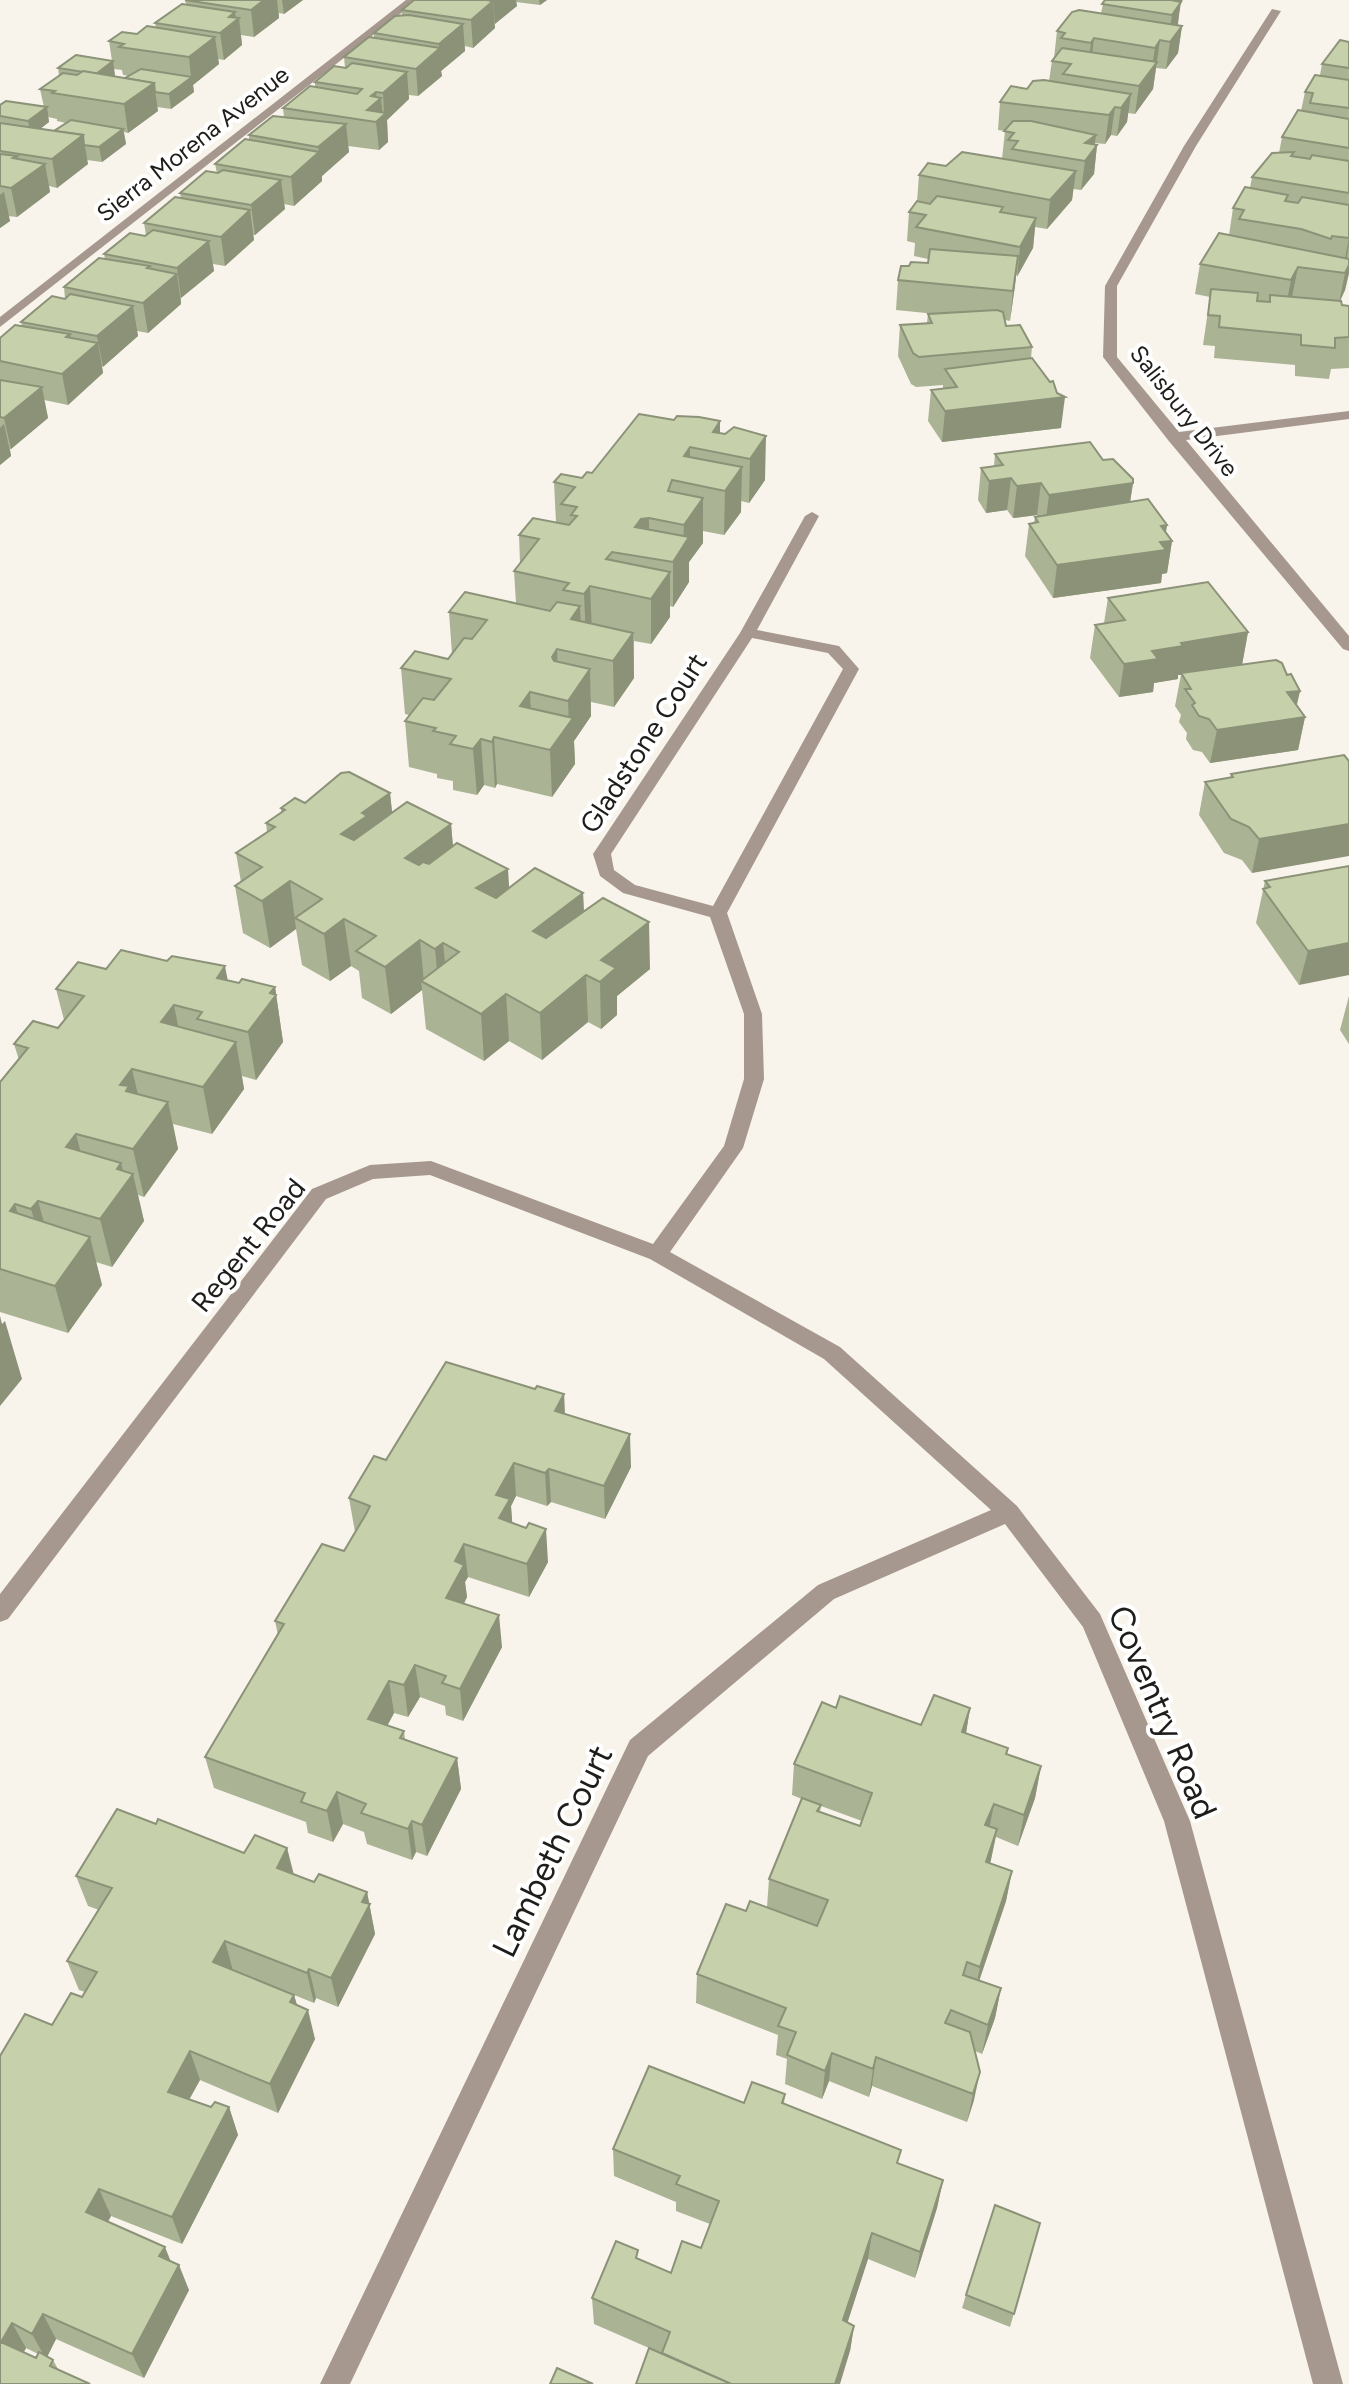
<svg xmlns="http://www.w3.org/2000/svg" width="1349" height="2384" viewBox="0 0 1349 2384" font-family="Figtree,sans-serif">
  <rect width="100%" height="100%" fill="#f8f4eb"/>
  <g fill="none" stroke-linecap="round" stroke-linejoin="round">
    <!-- minor -->
    <g fill="#a6988e" fill-rule="evenodd">
      <path d="M 406,0 L 418,0 L 0,327 L 0,317 Z"/>
      <path d="M 1272,9 L 1281,11 L 1196,146 L 1117,286 L 1117,357 L 1179,432 L 1349,411 L 1349,419 L 1186,440 L 1349,636 L 1349,651 L 1343,649 L 1168,440 L 1103,357 L 1105,286 L 1184,146 Z"/>
      <path d="M 812,512 L 819,516 L 757,630 L 839,646 L 859,669 L 727,913 L 762,1014 L 764,1079 L 743,1148 L 670,1252 L 840,1347 L 1017,1506 L 1100,1614 L 1190,1821 L 1343,2384 L 1313,2384 L 1164,1821 L 1083,1627 L 1005,1524 L 834,1599 L 648,1756 L 350,2384 L 320,2384 L 630,1740 L 818,1585 L 991,1510 L 824,1359 L 650,1259 L 430,1175 L 373,1179 L 326,1199 L 8,1619 L 0,1622 L 0,1594 L 312,1189 L 370,1165 L 431,1161 L 653,1244 L 724,1146 L 744,1079 L 744,1014 L 710,917 L 623,893 L 600,876 L 593,854 L 740,633 L 805,516 ZM 752,638 L 828,653 L 843,669 L 713,906 L 635,885 L 614,870 L 611,854 Z"/>
    </g>
  </g>
  <!-- wall -->
  <g fill="#aab393" fill-rule="evenodd">
    <path d="M 185,0 L 303,0 L 284,14 L 279,13 L 279,18 L 254,37 L 241,35 L 242,45 L 224,60 L 218,59 L 219,64 L 193,85 L 194,92 L 171,109 L 157,107 L 158,111 L 128,133 L 124,132 L 126,144 L 102,162 L 87,160 L 88,164 L 57,188 L 49,186 L 50,192 L 17,217 L 8,216 L 10,221 L 0,228 L 0,105 L 44,107 L 40,89 L 59,76 L 58,68 L 112,61 L 109,41 L 156,28 L 155,23 L 186,4 ZM 114,69 L 122,70 L 123,75 L 130,76 L 125,78 L 114,76 L 115,76 ZM 48,117 L 57,119 L 57,121 L 66,123 L 54,131 L 40,129 L 49,122 Z"/>
    <path d="M 414,0 L 547,0 L 540,5 L 516,2 L 517,6 L 494,24 L 495,28 L 473,48 L 465,46 L 465,51 L 441,71 L 442,76 L 418,96 L 409,95 L 409,99 L 387,120 L 388,142 L 379,150 L 348,146 L 349,152 L 322,176 L 322,181 L 294,206 L 284,204 L 285,209 L 255,235 L 253,235 L 254,240 L 225,266 L 213,264 L 214,271 L 181,298 L 181,304 L 148,333 L 137,331 L 138,336 L 102,367 L 103,373 L 68,405 L 44,400 L 48,418 L 11,449 L 10,449 L 11,456 L 0,465 L 0,338 L 22,326 L 21,322 L 65,299 L 64,287 L 105,259 L 104,254 L 146,235 L 144,223 L 181,198 L 180,193 L 217,173 L 215,164 L 249,140 L 249,135 L 284,117 L 283,108 L 315,87 L 315,82 L 345,68 L 344,57 L 374,37 L 374,33 L 402,16 L 402,10 Z"/>
    <path d="M 1104,0 L 1183,0 L 1180,2 L 1178,25 L 1182,26 L 1178,53 L 1166,69 L 1156,68 L 1153,89 L 1135,114 L 1128,113 L 1127,122 L 1117,136 L 1111,135 L 1105,144 L 1095,143 L 1095,145 L 1097,145 L 1094,174 L 1081,190 L 1073,189 L 1072,200 L 1047,229 L 1035,227 L 1033,248 L 1016,276 L 1010,321 L 1005,320 L 1006,326 L 1032,347 L 1031,358 L 1061,428 L 942,442 L 928,421 L 931,390 L 943,388 L 943,385 L 916,387 L 911,384 L 898,356 L 900,325 L 927,323 L 928,314 L 936,314 L 896,310 L 898,280 L 909,266 L 928,263 L 928,259 L 914,256 L 915,243 L 907,241 L 909,212 L 917,202 L 919,175 L 946,166 L 1002,159 L 1005,131 L 998,130 L 1000,102 L 1027,89 L 1049,81 L 1052,61 L 1054,58 L 1057,31 L 1101,13 Z"/>
    <path d="M 1349,42 L 1349,273 L 1345,290 L 1340,301 L 1342,305 L 1349,306 L 1349,368 L 1331,369 L 1329,379 L 1295,376 L 1295,365 L 1214,358 L 1215,346 L 1203,345 L 1210,297 L 1195,294 L 1200,264 L 1229,235 L 1233,208 L 1250,188 L 1252,177 L 1279,153 L 1282,137 L 1301,111 L 1305,92 L 1320,75 L 1322,64 Z"/>
    <path d="M 734,427 L 765,480 L 749,503 L 741,501 L 741,512 L 724,535 L 703,531 L 703,543 L 689,562 L 689,582 L 673,607 L 670,606 L 670,617 L 651,644 L 634,641 L 634,678 L 614,707 L 591,702 L 591,716 L 574,741 L 575,764 L 552,797 L 497,784 L 495,788 L 484,785 L 477,795 L 453,790 L 453,781 L 437,778 L 437,774 L 409,767 L 405,721 L 409,715 L 405,714 L 401,668 L 448,659 L 452,654 L 449,612 L 516,603 L 514,571 L 520,563 L 519,535 L 556,522 L 554,482 L 582,478 L 592,473 L 720,433 L 725,434 Z"/>
    <path d="M 995,454 L 1103,460 L 1133,483 L 1130,502 L 1167,525 L 1166,532 L 1172,541 L 1167,573 L 1162,574 L 1161,583 L 1053,598 L 1025,556 L 1029,524 L 1034,523 L 1035,517 L 1037,516 L 1037,515 L 1013,518 L 1007,510 L 986,513 L 978,500 L 981,468 L 994,466 Z"/>
    <path d="M 1108,598 L 1248,632 L 1242,665 L 1287,675 L 1300,691 L 1297,705 L 1305,717 L 1298,750 L 1210,763 L 1202,752 L 1193,750 L 1186,739 L 1187,733 L 1179,722 L 1181,715 L 1175,706 L 1181,675 L 1178,675 L 1178,679 L 1154,683 L 1153,692 L 1119,697 L 1090,658 L 1095,625 L 1104,623 Z"/>
    <path d="M 1344,755 L 1252,873 L 1242,860 L 1224,853 L 1199,815 L 1205,782 L 1230,778 L 1231,774 Z"/>
    <path d="M 390,793 L 392,812 L 451,824 L 453,846 L 509,888 L 583,893 L 584,912 L 650,969 L 617,996 L 617,1015 L 601,1029 L 588,1022 L 542,1060 L 509,1041 L 484,1061 L 426,1029 L 422,990 L 391,1014 L 362,998 L 359,971 L 351,966 L 330,981 L 302,965 L 296,929 L 270,948 L 243,933 L 235,886 L 241,882 L 236,853 L 267,832 L 266,823 L 281,813 L 281,808 L 305,803 Z"/>
    <path d="M 1349,866 L 1299,985 L 1256,923 L 1265,881 Z"/>
    <path d="M 106,969 L 228,980 L 239,983 L 275,987 L 283,1042 L 256,1080 L 242,1076 L 244,1089 L 212,1134 L 173,1124 L 178,1149 L 144,1197 L 138,1195 L 144,1221 L 112,1267 L 96,1262 L 102,1285 L 68,1333 L 0,1312 L 0,1082 L 19,1060 L 14,1044 L 58,1028 L 64,1020 L 56,989 Z"/>
    <path d="M 1349,996 L 1349,1044 L 1340,1030 Z"/>
    <path d="M 535,1389 L 564,1394 L 565,1413 L 631,1467 L 605,1519 L 551,1502 L 547,1506 L 516,1496 L 511,1506 L 512,1523 L 548,1562 L 529,1597 L 468,1577 L 465,1582 L 467,1597 L 464,1604 L 502,1647 L 463,1721 L 446,1715 L 445,1706 L 420,1697 L 408,1717 L 394,1713 L 387,1726 L 404,1731 L 405,1739 L 457,1758 L 461,1789 L 427,1856 L 416,1852 L 412,1860 L 367,1844 L 364,1832 L 343,1824 L 333,1842 L 308,1833 L 306,1822 L 214,1788 L 205,1757 L 278,1635 L 275,1621 L 344,1551 L 355,1532 L 349,1498 L 386,1460 Z"/>
    <path d="M 836,1708 L 921,1725 L 970,1708 L 966,1733 L 1008,1748 L 1007,1755 L 1041,1766 L 1035,1798 L 1018,1846 L 996,1837 L 990,1863 L 1012,1871 L 1006,1901 L 979,1981 L 1001,1988 L 995,2018 L 982,2054 L 975,2051 L 974,2100 L 967,2122 L 872,2086 L 869,2097 L 829,2081 L 822,2099 L 785,2084 L 787,2059 L 776,2055 L 778,2035 L 696,2003 L 697,1974 L 746,1911 L 767,1907 L 769,1879 L 802,1799 L 792,1795 L 794,1764 ZM 821,1806 L 862,1821 L 860,1826 L 820,1812 Z"/>
    <path d="M 156,1824 L 244,1853 L 287,1848 L 293,1874 L 314,1882 L 367,1892 L 375,1934 L 338,2007 L 316,1998 L 314,2003 L 294,1995 L 297,2005 L 315,2039 L 278,2113 L 200,2080 L 189,2099 L 211,2107 L 229,2107 L 238,2135 L 182,2244 L 111,2216 L 108,2222 L 171,2261 L 189,2290 L 144,2378 L 56,2339 L 47,2357 L 53,2360 L 58,2369 L 0,2384 L 52,2025 L 82,1997 L 85,1992 L 79,1990 L 67,1961 L 99,1910 L 88,1906 L 76,1876 ZM 26,2348 L 38,2354 L 36,2358 L 24,2352 Z"/>
    <path d="M 785,2094 L 784,2104 L 899,2164 L 943,2180 L 937,2208 L 915,2278 L 868,2259 L 847,2322 L 854,2326 L 850,2351 L 636,2384 L 649,2348 L 594,2324 L 592,2298 L 638,2259 L 671,2273 L 701,2248 L 710,2224 L 676,2211 L 676,2202 L 614,2176 L 613,2149 L 744,2103 Z"/>
    <path d="M 1040,2223 L 1010,2327 L 962,2308 L 966,2295 Z"/>
  </g>
  <!-- shaded-wall -->
  <g fill="#8b9278">
    <path d="M 264,0 L 277,0 L 279,18 L 254,37 L 251,10 Z"/>
    <path d="M 282,0 L 303,0 L 284,14 Z"/>
    <path d="M 493,0 L 516,0 L 517,6 L 495,24 Z"/>
    <path d="M 539,0 L 547,0 L 540,5 Z"/>
    <path d="M 1171,0 L 1183,0 L 1176,6 L 1181,2 L 1177,29 L 1168,42 L 1172,15 Z"/>
    <path d="M 493,1 L 495,28 L 473,48 L 471,20 Z"/>
    <path d="M 235,12 L 236,20 L 239,18 L 242,45 L 224,60 L 220,33 L 229,17 Z"/>
    <path d="M 463,24 L 465,51 L 441,71 L 442,76 L 418,96 L 416,69 L 439,48 L 439,44 Z"/>
    <path d="M 1182,26 L 1178,53 L 1166,69 L 1170,42 Z"/>
    <path d="M 215,37 L 219,64 L 193,85 L 194,92 L 171,109 L 169,94 L 191,77 L 189,57 Z"/>
    <path d="M 1094,38 L 1091,66 L 1087,71 L 1091,43 Z"/>
    <path d="M 1160,40 L 1153,89 L 1135,114 L 1139,86 L 1152,68 L 1155,48 Z"/>
    <path d="M 113,61 L 115,76 L 97,89 L 95,74 Z"/>
    <path d="M 407,72 L 409,99 L 387,120 L 388,142 L 379,150 L 376,122 L 367,110 L 371,96 L 376,92 L 377,102 L 381,98 L 383,116 L 384,115 L 383,93 Z"/>
    <path d="M 154,83 L 158,111 L 128,133 L 124,104 Z"/>
    <path d="M 1131,94 L 1127,122 L 1117,136 L 1121,108 Z"/>
    <path d="M 47,107 L 49,122 L 31,136 L 28,121 Z"/>
    <path d="M 1115,107 L 1111,135 L 1105,144 L 1109,115 Z"/>
    <path d="M 346,124 L 349,152 L 322,176 L 322,181 L 294,206 L 291,177 L 319,152 L 318,147 Z"/>
    <path d="M 123,129 L 126,144 L 102,162 L 99,147 Z"/>
    <path d="M 83,135 L 88,164 L 57,188 L 52,159 Z"/>
    <path d="M 1096,135 L 1094,149 L 1097,145 L 1094,174 L 1081,190 L 1085,161 L 1085,143 Z"/>
    <path d="M 17,156 L 22,180 L 45,164 L 50,192 L 17,217 L 11,188 L 13,158 Z"/>
    <path d="M 1076,171 L 1072,200 L 1047,229 L 1050,200 Z"/>
    <path d="M 281,180 L 285,209 L 255,235 L 251,205 Z"/>
    <path d="M 4,192 L 10,221 L 0,228 L 0,195 Z"/>
    <path d="M 250,210 L 254,240 L 225,266 L 221,237 Z"/>
    <path d="M 1036,218 L 1033,248 L 1017,277 L 1020,247 Z"/>
    <path d="M 1349,238 L 1349,245 L 1346,262 L 1343,268 Z"/>
    <path d="M 209,241 L 214,271 L 181,298 L 177,268 Z"/>
    <path d="M 1018,256 L 1015,286 L 1010,321 L 1013,291 Z"/>
    <path d="M 1349,265 L 1349,273 L 1345,290 L 1339,303 L 1345,273 Z"/>
    <path d="M 150,266 L 154,293 L 177,274 L 181,304 L 148,333 L 143,303 L 147,268 Z"/>
    <path d="M 1298,267 L 1292,297 L 1285,311 L 1291,280 Z"/>
    <path d="M 133,306 L 138,336 L 103,367 L 97,336 Z"/>
    <path d="M 70,334 L 75,362 L 98,343 L 103,373 L 68,405 L 62,374 L 66,337 Z"/>
    <path d="M 42,387 L 48,418 L 11,449 L 4,418 Z"/>
    <path d="M 1065,397 L 1061,428 L 942,442 L 945,411 Z"/>
    <path d="M 720,421 L 720,453 L 713,432 Z"/>
    <path d="M 4,424 L 11,456 L 0,465 L 0,428 Z"/>
    <path d="M 766,436 L 765,480 L 749,503 L 750,459 Z"/>
    <path d="M 690,447 L 690,484 L 684,456 Z"/>
    <path d="M 742,467 L 741,512 L 724,535 L 725,491 Z"/>
    <path d="M 1011,478 L 1007,510 L 986,513 L 989,481 Z"/>
    <path d="M 1041,483 L 1037,515 L 1013,518 L 1017,486 Z"/>
    <path d="M 1133,483 L 1128,515 L 1045,527 L 1049,495 Z"/>
    <path d="M 703,498 L 703,543 L 689,562 L 689,582 L 673,607 L 673,562 L 683,546 L 684,525 Z"/>
    <path d="M 649,518 L 649,558 L 635,527 L 641,519 Z"/>
    <path d="M 1167,525 L 1164,542 L 1172,541 L 1167,573 L 1162,574 L 1161,583 L 1053,598 L 1057,565 L 1161,526 Z"/>
    <path d="M 670,572 L 670,617 L 651,644 L 651,599 Z"/>
    <path d="M 590,586 L 592,632 L 586,640 L 584,594 Z"/>
    <path d="M 580,606 L 582,652 L 571,619 Z"/>
    <path d="M 1248,632 L 1242,665 L 1181,673 L 1181,675 L 1178,675 L 1178,679 L 1154,683 L 1153,692 L 1119,697 L 1124,664 L 1152,651 L 1181,643 Z"/>
    <path d="M 633,633 L 634,678 L 614,707 L 613,661 Z"/>
    <path d="M 557,649 L 559,695 L 552,657 Z"/>
    <path d="M 590,669 L 591,716 L 574,741 L 575,764 L 552,797 L 550,750 L 569,724 L 568,701 Z"/>
    <path d="M 1300,691 L 1293,719 L 1305,717 L 1298,750 L 1210,763 L 1217,730 L 1287,692 Z"/>
    <path d="M 530,692 L 532,739 L 520,706 Z"/>
    <path d="M 494,737 L 497,784 L 495,788 L 492,742 Z"/>
    <path d="M 481,739 L 484,785 L 477,795 L 473,749 Z"/>
    <path d="M 390,793 L 395,840 L 371,857 L 341,834 L 362,813 Z"/>
    <path d="M 451,824 L 455,871 L 410,905 L 405,858 Z"/>
    <path d="M 1349,824 L 1349,856 L 1252,873 L 1259,839 Z"/>
    <path d="M 508,869 L 511,916 L 476,888 Z"/>
    <path d="M 290,881 L 296,929 L 270,948 L 262,901 Z"/>
    <path d="M 583,893 L 585,940 L 536,979 L 533,931 Z"/>
    <path d="M 344,919 L 351,966 L 330,981 L 324,934 Z"/>
    <path d="M 649,922 L 650,969 L 617,996 L 617,1015 L 601,1029 L 600,982 L 601,960 Z"/>
    <path d="M 420,940 L 424,983 L 421,981 L 422,990 L 391,1014 L 385,967 Z"/>
    <path d="M 443,943 L 448,991 L 439,991 L 435,949 Z"/>
    <path d="M 1349,943 L 1349,975 L 1299,985 L 1308,951 Z"/>
    <path d="M 225,966 L 234,1013 L 217,978 Z"/>
    <path d="M 586,975 L 588,1022 L 542,1060 L 540,1013 Z"/>
    <path d="M 275,987 L 283,1042 L 256,1080 L 248,1032 Z"/>
    <path d="M 506,994 L 509,1041 L 484,1061 L 481,1014 Z"/>
    <path d="M 174,1005 L 183,1052 L 161,1022 Z"/>
    <path d="M 236,1042 L 244,1089 L 212,1134 L 203,1087 Z"/>
    <path d="M 132,1069 L 143,1116 L 120,1085 Z"/>
    <path d="M 168,1102 L 178,1149 L 144,1197 L 133,1149 Z"/>
    <path d="M 76,1134 L 88,1181 L 66,1147 Z"/>
    <path d="M 121,1163 L 126,1184 L 133,1174 L 144,1221 L 112,1267 L 100,1219 L 117,1169 Z"/>
    <path d="M 38,1201 L 51,1248 L 45,1256 L 31,1209 Z"/>
    <path d="M 15,1204 L 29,1252 L 10,1211 Z"/>
    <path d="M 90,1237 L 102,1285 L 68,1333 L 55,1286 Z"/>
    <path d="M 0,1316 L 2,1324 L 5,1321 L 22,1379 L 0,1406 Z"/>
    <path d="M 564,1394 L 565,1428 L 555,1411 Z"/>
    <path d="M 630,1434 L 631,1467 L 605,1519 L 604,1486 Z"/>
    <path d="M 514,1463 L 516,1496 L 511,1506 L 513,1532 L 502,1551 L 496,1495 Z"/>
    <path d="M 549,1469 L 551,1502 L 547,1506 L 545,1473 Z"/>
    <path d="M 546,1529 L 548,1562 L 529,1597 L 527,1564 Z"/>
    <path d="M 464,1544 L 468,1577 L 465,1582 L 467,1597 L 450,1630 L 446,1598 L 455,1561 Z"/>
    <path d="M 499,1615 L 502,1647 L 463,1721 L 460,1689 Z"/>
    <path d="M 415,1665 L 420,1697 L 408,1717 L 404,1685 Z"/>
    <path d="M 389,1681 L 394,1713 L 374,1751 L 368,1719 Z"/>
    <path d="M 970,1708 L 965,1739 L 962,1732 Z"/>
    <path d="M 457,1758 L 461,1789 L 427,1856 L 422,1825 Z"/>
    <path d="M 1041,1766 L 1035,1798 L 1018,1846 L 1024,1815 Z"/>
    <path d="M 337,1792 L 343,1824 L 333,1842 L 327,1811 Z"/>
    <path d="M 994,1804 L 988,1835 L 985,1825 Z"/>
    <path d="M 412,1821 L 416,1852 L 412,1860 L 408,1829 Z"/>
    <path d="M 997,1829 L 991,1860 L 980,1892 L 986,1862 Z"/>
    <path d="M 287,1848 L 295,1879 L 277,1868 Z"/>
    <path d="M 1012,1871 L 1006,1901 L 974,1996 L 980,1967 Z"/>
    <path d="M 367,1892 L 375,1934 L 338,2007 L 331,1978 L 362,1902 Z"/>
    <path d="M 225,1941 L 233,1971 L 213,1962 Z"/>
    <path d="M 309,1969 L 316,1998 L 314,2003 L 307,1973 Z"/>
    <path d="M 1001,1988 L 995,2018 L 982,2054 L 988,2025 Z"/>
    <path d="M 294,1995 L 302,2023 L 308,2010 L 315,2039 L 278,2113 L 270,2084 L 290,2002 Z"/>
    <path d="M 190,2051 L 200,2080 L 178,2120 L 168,2092 Z"/>
    <path d="M 832,2053 L 829,2081 L 822,2099 L 825,2071 Z"/>
    <path d="M 876,2057 L 872,2086 L 869,2097 L 873,2069 Z"/>
    <path d="M 980,2072 L 974,2100 L 967,2122 L 973,2094 Z"/>
    <path d="M 229,2107 L 238,2135 L 182,2244 L 172,2217 Z"/>
    <path d="M 943,2180 L 937,2208 L 915,2278 L 920,2252 Z"/>
    <path d="M 99,2189 L 111,2216 L 98,2239 L 86,2212 Z"/>
    <path d="M 872,2233 L 868,2259 L 840,2346 L 843,2320 Z"/>
    <path d="M 165,2247 L 175,2272 L 179,2265 L 189,2290 L 144,2378 L 132,2354 L 159,2256 Z"/>
    <path d="M 43,2314 L 56,2339 L 46,2359 L 32,2334 Z"/>
    <path d="M 12,2323 L 26,2348 L 15,2367 L 1,2342 Z"/>
    <path d="M 854,2326 L 850,2351 L 840,2384 L 835,2384 Z"/>
  </g>
  <!-- building -->
  <g fill="#c6d0ab" stroke="#8b9278" stroke-width="2">
    <path d="M 185,0 L 264,0 L 251,10 Z"/>
    <path d="M 414,0 L 486,0 L 493,1 L 471,20 L 402,10 Z"/>
    <path d="M 1105,0 L 1171,0 L 1181,2 L 1172,15 L 1102,4 Z"/>
    <path d="M 182,4 L 235,12 L 229,17 L 239,18 L 220,33 L 155,23 Z"/>
    <path d="M 1079,10 L 1182,26 L 1170,42 L 1160,40 L 1155,48 L 1094,38 L 1091,43 L 1061,38 L 1065,33 L 1057,31 L 1072,12 Z"/>
    <path d="M 409,15 L 463,24 L 439,44 L 374,33 L 395,16 Z"/>
    <path d="M 147,26 L 215,37 L 189,57 L 119,47 L 124,44 L 109,41 L 122,32 L 137,34 Z"/>
    <path d="M 369,37 L 440,48 L 416,69 L 344,57 Z"/>
    <path d="M 1340,40 L 1349,42 L 1349,68 L 1322,64 Z"/>
    <path d="M 1062,48 L 1157,62 L 1139,86 L 1063,74 L 1071,64 L 1052,61 Z"/>
    <path d="M 76,55 L 113,61 L 96,74 L 58,68 Z"/>
    <path d="M 352,63 L 407,72 L 383,93 L 376,92 L 371,96 L 381,98 L 367,110 L 386,113 L 376,122 L 283,108 L 310,86 L 357,94 L 362,89 L 315,82 L 334,66 L 346,68 Z"/>
    <path d="M 141,69 L 192,77 L 169,94 L 155,92 L 154,83 L 125,78 Z"/>
    <path d="M 83,71 L 154,83 L 124,104 L 52,93 L 55,91 L 40,89 L 63,73 L 77,75 Z"/>
    <path d="M 1315,75 L 1349,80 L 1349,108 L 1310,103 L 1313,93 L 1305,92 Z"/>
    <path d="M 1044,80 L 1131,94 L 1121,108 L 1115,107 L 1109,115 L 1000,102 L 1011,86 L 1027,89 L 1033,81 Z"/>
    <path d="M 6,101 L 47,107 L 28,121 L 0,116 L 0,105 Z"/>
    <path d="M 1298,110 L 1349,119 L 1349,148 L 1282,137 Z"/>
    <path d="M 273,116 L 346,124 L 318,147 L 249,135 Z"/>
    <path d="M 71,120 L 123,129 L 99,147 L 84,145 L 83,135 L 54,131 Z"/>
    <path d="M 1013,121 L 1031,121 L 1096,135 L 1085,143 L 1097,145 L 1085,161 L 1012,149 L 1018,141 L 1008,140 L 1014,133 L 1004,131 Z"/>
    <path d="M 0,123 L 83,135 L 52,159 L 0,151 Z"/>
    <path d="M 245,139 L 319,152 L 291,177 L 215,164 Z"/>
    <path d="M 962,152 L 1076,171 L 1050,200 L 919,175 L 928,163 L 946,166 Z"/>
    <path d="M 1294,152 L 1291,156 L 1310,159 L 1312,155 L 1349,161 L 1349,193 L 1252,177 L 1272,153 Z"/>
    <path d="M 0,154 L 17,156 L 13,158 L 45,164 L 11,188 L 0,186 Z"/>
    <path d="M 223,170 L 281,180 L 251,205 L 180,193 L 206,171 L 218,173 Z"/>
    <path d="M 1245,187 L 1288,195 L 1285,201 L 1298,203 L 1302,197 L 1349,205 L 1349,238 L 1332,236 L 1331,239 L 1301,229 L 1239,219 L 1244,210 L 1233,208 Z"/>
    <path d="M 937,196 L 1003,207 L 1000,212 L 1036,218 L 1020,247 L 916,227 L 926,215 L 909,212 L 917,201 L 930,204 Z"/>
    <path d="M 175,197 L 250,210 L 221,237 L 144,223 Z"/>
    <path d="M 153,230 L 209,241 L 177,268 L 104,254 L 130,233 L 145,236 Z"/>
    <path d="M 1219,233 L 1349,259 L 1349,265 L 1345,273 L 1298,267 L 1291,280 L 1200,264 Z"/>
    <path d="M 930,249 L 1018,256 L 1013,291 L 898,280 L 901,266 L 909,266 L 911,262 L 928,263 Z"/>
    <path d="M 99,258 L 150,266 L 147,268 L 177,274 L 143,303 L 64,287 Z"/>
    <path d="M 1211,289 L 1258,293 L 1257,301 L 1270,302 L 1270,295 L 1341,301 L 1342,305 L 1349,306 L 1349,337 L 1335,338 L 1335,348 L 1301,345 L 1301,335 L 1219,327 L 1220,316 L 1208,315 Z"/>
    <path d="M 70,294 L 133,306 L 97,336 L 21,322 L 52,296 L 65,299 Z"/>
    <path d="M 997,310 L 1003,312 L 1006,326 L 1020,325 L 1032,347 L 919,357 L 913,353 L 900,325 L 932,323 L 928,314 Z"/>
    <path d="M 15,325 L 70,334 L 66,337 L 98,343 L 62,374 L 0,361 L 0,338 Z"/>
    <path d="M 1032,358 L 1050,382 L 1053,381 L 1057,393 L 1065,397 L 945,411 L 931,390 L 957,387 L 945,369 Z"/>
    <path d="M 0,380 L 42,387 L 4,418 L 0,417 Z"/>
    <path d="M 639,414 L 674,420 L 677,416 L 699,417 L 720,421 L 713,432 L 725,434 L 734,427 L 766,436 L 750,459 L 690,447 L 684,456 L 742,467 L 725,491 L 672,480 L 668,491 L 703,498 L 684,525 L 649,518 L 641,519 L 635,527 L 689,537 L 673,562 L 612,552 L 606,559 L 670,572 L 651,599 L 590,586 L 584,594 L 563,590 L 569,583 L 514,571 L 539,539 L 519,535 L 533,518 L 569,525 L 577,516 L 571,515 L 577,507 L 561,504 L 575,487 L 554,482 L 561,474 L 582,478 L 587,472 L 592,473 Z"/>
    <path d="M 1090,442 L 1103,460 L 1113,459 L 1133,479 L 1133,483 L 1049,495 L 1041,483 L 1017,486 L 1011,478 L 989,481 L 981,468 L 1003,465 L 995,454 Z"/>
    <path d="M 1148,499 L 1167,525 L 1161,526 L 1172,541 L 1160,542 L 1166,550 L 1057,565 L 1029,524 L 1038,522 L 1035,517 Z"/>
    <path d="M 1208,582 L 1248,632 L 1181,643 L 1183,646 L 1152,651 L 1158,659 L 1124,664 L 1095,625 L 1125,620 L 1108,598 Z"/>
    <path d="M 465,592 L 550,611 L 557,602 L 580,606 L 571,619 L 633,633 L 613,661 L 557,649 L 552,657 L 554,661 L 590,669 L 568,701 L 530,692 L 520,706 L 573,718 L 550,750 L 494,737 L 492,742 L 481,739 L 473,749 L 450,744 L 456,736 L 433,731 L 436,728 L 405,721 L 423,698 L 434,700 L 451,679 L 401,668 L 415,651 L 448,659 L 464,638 L 472,639 L 487,620 L 449,612 Z"/>
    <path d="M 1276,660 L 1282,663 L 1287,675 L 1291,674 L 1300,691 L 1287,692 L 1305,717 L 1217,730 L 1209,719 L 1199,716 L 1192,705 L 1195,703 L 1185,689 L 1191,689 L 1181,673 Z"/>
    <path d="M 1344,755 L 1349,761 L 1349,824 L 1259,839 L 1249,827 L 1231,819 L 1205,782 L 1233,777 L 1231,774 Z"/>
    <path d="M 349,772 L 390,793 L 362,813 L 367,816 L 341,834 L 354,840 L 407,802 L 451,824 L 405,858 L 419,865 L 423,862 L 429,864 L 457,843 L 508,869 L 476,888 L 496,898 L 535,868 L 583,893 L 533,931 L 546,938 L 603,898 L 649,922 L 601,960 L 616,968 L 600,982 L 586,975 L 540,1013 L 506,994 L 481,1014 L 421,981 L 459,952 L 443,943 L 435,949 L 420,940 L 385,967 L 356,951 L 376,936 L 344,919 L 324,934 L 295,918 L 322,899 L 290,881 L 262,901 L 235,886 L 262,867 L 236,853 L 275,827 L 266,823 L 285,810 L 281,808 L 295,798 L 305,803 L 341,773 Z"/>
    <path d="M 1349,866 L 1349,943 L 1308,951 L 1263,889 L 1270,887 L 1265,881 Z"/>
    <path d="M 121,950 L 167,961 L 172,956 L 225,966 L 217,978 L 239,983 L 242,979 L 275,987 L 270,993 L 276,995 L 248,1032 L 197,1019 L 202,1012 L 174,1005 L 161,1022 L 236,1042 L 203,1087 L 132,1069 L 120,1085 L 129,1086 L 126,1091 L 168,1102 L 133,1149 L 76,1134 L 66,1147 L 121,1163 L 117,1169 L 133,1174 L 100,1219 L 38,1201 L 31,1209 L 15,1204 L 10,1211 L 90,1237 L 55,1286 L 0,1269 L 0,1082 L 28,1048 L 14,1044 L 33,1021 L 58,1028 L 84,996 L 56,989 L 78,962 L 106,969 Z"/>
    <path d="M 446,1362 L 535,1389 L 537,1386 L 564,1394 L 555,1411 L 630,1434 L 604,1486 L 549,1469 L 545,1473 L 514,1463 L 496,1495 L 510,1499 L 499,1518 L 526,1528 L 529,1523 L 546,1529 L 527,1564 L 464,1544 L 455,1561 L 464,1565 L 446,1598 L 499,1615 L 460,1689 L 442,1683 L 446,1676 L 415,1665 L 404,1685 L 389,1681 L 368,1719 L 404,1731 L 400,1738 L 457,1758 L 422,1825 L 412,1821 L 408,1829 L 361,1813 L 366,1804 L 337,1792 L 327,1811 L 301,1802 L 305,1793 L 205,1757 L 284,1624 L 275,1621 L 322,1544 L 344,1551 L 366,1514 L 370,1506 L 349,1498 L 374,1456 L 386,1460 Z"/>
    <path d="M 934,1695 L 970,1708 L 962,1732 L 1008,1748 L 1006,1754 L 1041,1766 L 1024,1815 L 994,1804 L 985,1825 L 997,1829 L 986,1862 L 1012,1871 L 980,1967 L 967,1962 L 963,1975 L 1001,1988 L 988,2025 L 951,2010 L 945,2023 L 970,2032 L 980,2072 L 973,2094 L 876,2057 L 873,2069 L 832,2053 L 825,2071 L 787,2055 L 796,2032 L 778,2026 L 786,2008 L 697,1974 L 726,1904 L 746,1911 L 750,1901 L 817,1926 L 828,1900 L 769,1879 L 802,1798 L 821,1805 L 817,1811 L 860,1826 L 872,1793 L 794,1764 L 822,1702 L 836,1708 L 840,1696 L 921,1725 Z"/>
    <path d="M 117,1809 L 156,1824 L 158,1819 L 244,1853 L 255,1835 L 287,1848 L 277,1868 L 314,1882 L 319,1874 L 367,1892 L 362,1902 L 370,1904 L 331,1978 L 309,1969 L 307,1973 L 225,1941 L 213,1962 L 294,1995 L 290,2002 L 308,2010 L 270,2084 L 190,2051 L 168,2092 L 211,2107 L 215,2102 L 229,2107 L 172,2217 L 99,2189 L 86,2212 L 165,2247 L 159,2256 L 179,2265 L 132,2354 L 43,2314 L 32,2334 L 12,2323 L 1,2342 L 36,2358 L 39,2352 L 53,2360 L 50,2366 L 90,2384 L 0,2384 L 0,2056 L 25,2014 L 52,2025 L 71,1993 L 82,1997 L 97,1972 L 67,1961 L 112,1888 L 76,1876 Z"/>
    <path d="M 649,2066 L 744,2103 L 752,2082 L 785,2094 L 782,2103 L 901,2150 L 897,2163 L 943,2180 L 920,2252 L 872,2233 L 843,2320 L 854,2326 L 835,2384 L 731,2384 L 662,2353 L 670,2332 L 592,2298 L 616,2241 L 638,2250 L 636,2258 L 671,2273 L 682,2241 L 701,2248 L 719,2201 L 676,2184 L 680,2176 L 613,2149 Z"/>
    <path d="M 995,2205 L 1040,2223 L 1014,2314 L 966,2295 Z"/>
    <path d="M 649,2348 L 731,2384 L 636,2384 Z"/>
    <path d="M 557,2368 L 593,2384 L 550,2384 Z"/>
  </g>
  <g text-anchor="middle" stroke-width="8" stroke-linejoin="round" paint-order="stroke">
    <!-- far-street labels -->
    <g font-size="24" fill="#1f1d1a" stroke="#fff">
      <text transform="translate(193 144) rotate(-38)" y="8">Sierra Morena Avenue</text>
      <text transform="translate(1184 411) rotate(52)" y="8">Salisbury Drive</text>
    </g>
    <!-- street labels -->
    <g font-size="28" fill="#1f1d1a" stroke="#fff">
      <text transform="translate(643 743) rotate(-57)" y="10">Gladstone Court</text>
      <text transform="translate(248 1245) rotate(-51)" y="10">Regent Road</text>
    </g>
    <!-- near-street labels -->
    <g font-size="34" fill="#1f1d1a" stroke="#fff">
      <text transform="translate(1163 1712) rotate(67)" y="12">Coventry Road</text>
      <text transform="translate(552 1851) rotate(-64)" y="12">Lambeth Court</text>
    </g>
  </g>
</svg>
